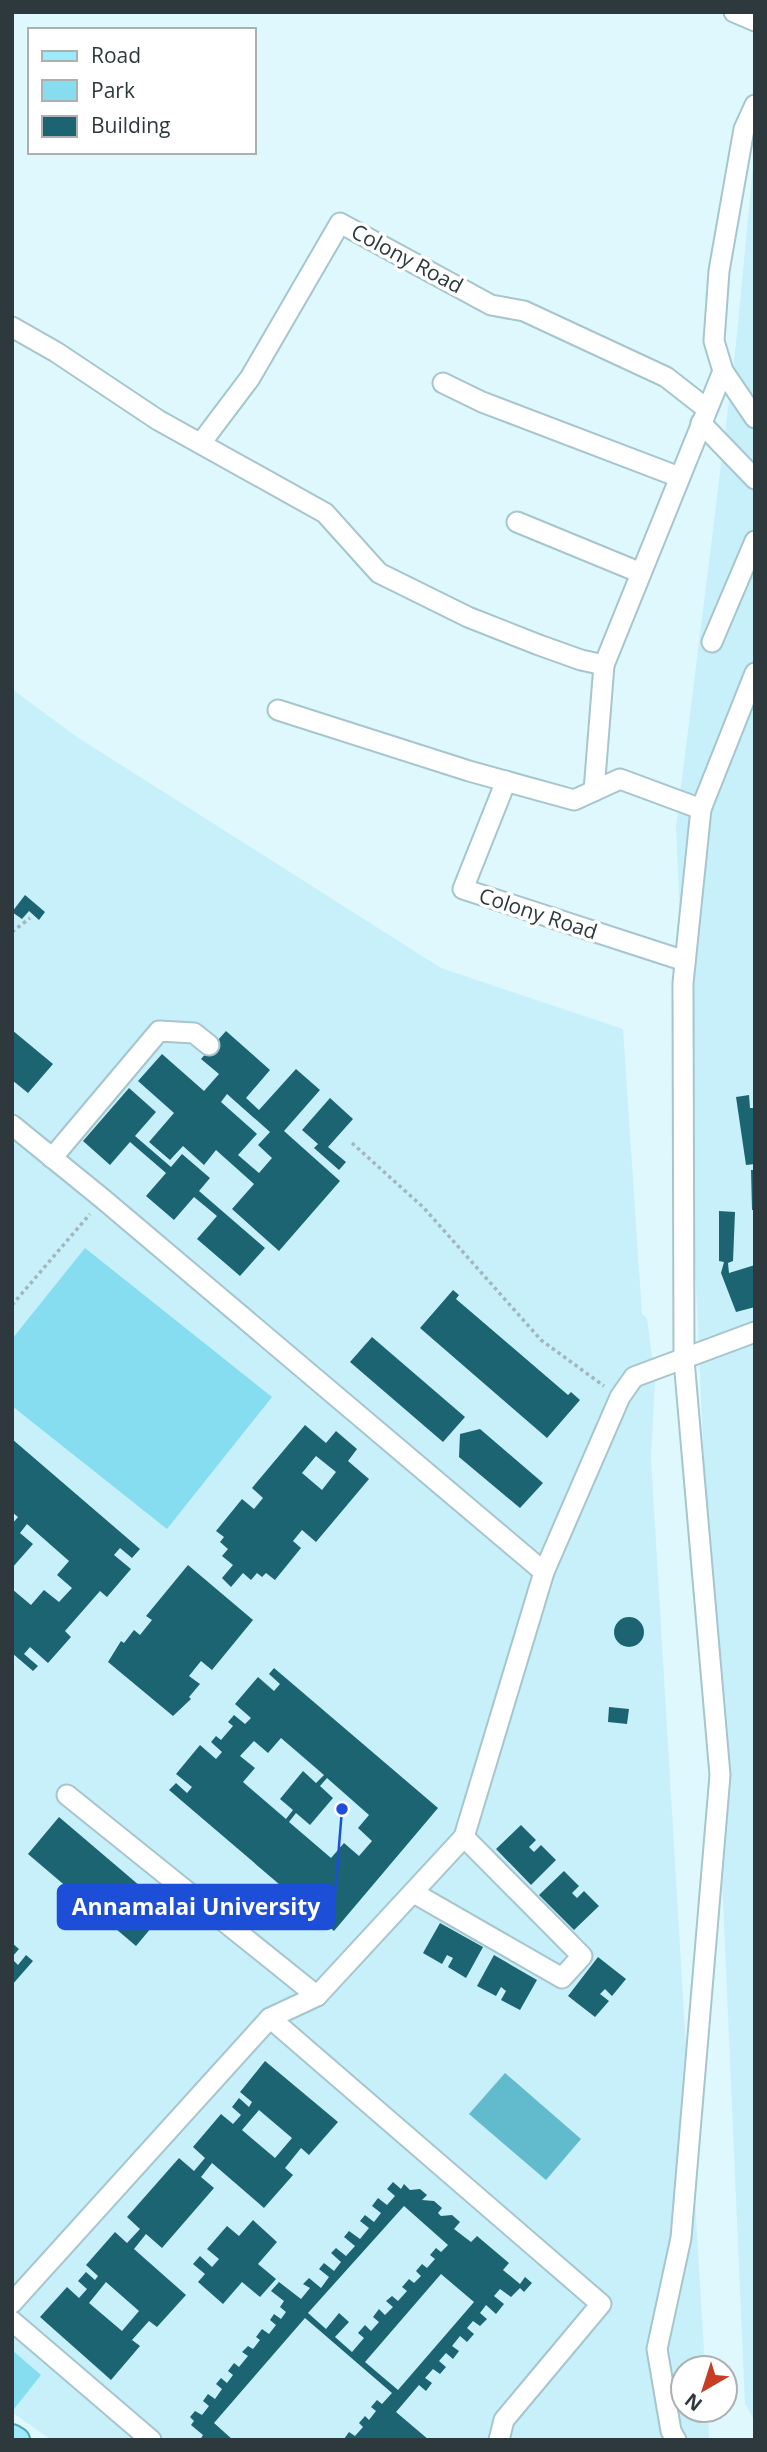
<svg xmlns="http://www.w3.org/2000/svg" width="767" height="2452" viewBox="0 0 767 2452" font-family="'Open Sans',sans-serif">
  <rect width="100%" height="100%" fill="#dff8fe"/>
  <!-- built -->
  <g fill="#c7f0fa">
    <path d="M 754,156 L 755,157 L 755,2422 L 745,2404 L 676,827 L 736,344 Z"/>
    <path d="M 12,689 L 77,737 L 441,968 L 623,1029 L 642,1314 L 647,1318 L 655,1381 L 651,1458 L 705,2368 L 683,2368 L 683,2410 L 708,2410 L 709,2440 L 51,2440 L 12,2412 Z"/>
  </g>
  <!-- green -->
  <g fill="#86ddef">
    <path d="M 85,1248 L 272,1397 L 167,1529 L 12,1406 L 12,1339 Z"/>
    <path d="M 12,2350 L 41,2375 L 14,2409 L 12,2408 Z"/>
  </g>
  <!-- water -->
  <path fill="#61bbcd" d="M 505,2073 L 581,2139 L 546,2180 L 469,2114 Z"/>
  <!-- building -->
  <g fill="#1c6471" fill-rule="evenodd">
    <path d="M 25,895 L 45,912 L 39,920 L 29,911 L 22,919 L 12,912 Z"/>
    <path d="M 12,1030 L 53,1064 L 28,1093 L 12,1080 Z"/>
    <path d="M 226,1031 L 270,1070 L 246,1098 L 259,1110 L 296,1069 L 320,1090 L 284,1131 L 340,1181 L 279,1251 L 232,1209 L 254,1184 L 216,1150 L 204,1165 L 183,1146 L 170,1160 L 149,1142 L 174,1113 L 138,1081 L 162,1054 L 204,1091 L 219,1074 L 201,1059 ZM 227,1094 L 270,1132 L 258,1145 L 272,1158 L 259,1173 L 238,1155 L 257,1134 L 221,1102 Z"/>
    <path d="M 129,1088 L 156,1112 L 135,1136 L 171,1167 L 182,1154 L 210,1178 L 199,1191 L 265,1248 L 240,1276 L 197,1239 L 217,1216 L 194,1197 L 174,1220 L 146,1196 L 166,1173 L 130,1142 L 110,1165 L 83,1141 Z"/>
    <path d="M 749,1095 L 750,1108 L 755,1108 L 755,1164 L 746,1165 L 736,1097 Z"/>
    <path d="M 330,1098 L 353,1119 L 328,1147 L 346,1162 L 339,1170 L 314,1148 L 318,1144 L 302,1130 Z"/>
    <path d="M 751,1170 L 755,1170 L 755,1210 L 752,1210 Z"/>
    <path d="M 719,1211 L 735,1212 L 733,1261 L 728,1263 L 729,1273 L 755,1265 L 755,1307 L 736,1312 L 721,1273 L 724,1262 L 719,1261 Z"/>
    <path d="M 453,1290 L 459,1295 L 456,1299 L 568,1395 L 571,1392 L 580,1400 L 547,1438 L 420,1328 Z"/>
    <path d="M 372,1337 L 465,1417 L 443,1442 L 350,1362 Z"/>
    <path d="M 305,1425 L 326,1443 L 336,1431 L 357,1449 L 348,1461 L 369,1479 L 316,1542 L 302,1530 L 293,1541 L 301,1548 L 275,1580 L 266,1573 L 262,1577 L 257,1573 L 251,1580 L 243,1573 L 231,1587 L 222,1578 L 233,1565 L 222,1556 L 228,1549 L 220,1542 L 224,1537 L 216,1531 L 242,1499 L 254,1509 L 263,1498 L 252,1488 ZM 316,1456 L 336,1472 L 322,1490 L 302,1473 Z"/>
    <path d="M 480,1429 L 543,1483 L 520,1508 L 459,1457 L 460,1434 Z"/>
    <path d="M 12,1439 L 140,1549 L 132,1558 L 120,1548 L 114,1555 L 131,1569 L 107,1597 L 100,1591 L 65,1631 L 71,1637 L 48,1663 L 30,1647 L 24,1654 L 38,1666 L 33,1671 L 12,1653 L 12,1589 L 31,1605 L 44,1590 L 59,1602 L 72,1588 L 57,1575 L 69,1561 L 27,1524 L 20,1533 L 33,1544 L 12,1568 L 12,1524 L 18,1517 L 12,1512 Z"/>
    <path d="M 188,1565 L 253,1620 L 212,1670 L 201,1661 L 189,1676 L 200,1684 L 189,1697 L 191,1699 L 173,1716 L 108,1662 L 121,1641 L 124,1643 L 134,1630 L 140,1635 L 152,1620 L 146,1616 Z"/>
    <circle cx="629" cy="1632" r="15"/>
    <path d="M 274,1668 L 438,1808 L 334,1931 L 169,1790 L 176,1783 L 187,1793 L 192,1787 L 176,1774 L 200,1745 L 216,1759 L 222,1752 L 211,1742 L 216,1736 L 221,1740 L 233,1726 L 228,1722 L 234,1715 L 245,1724 L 251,1718 L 235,1704 L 258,1677 L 274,1691 L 280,1684 L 269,1674 ZM 281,1738 L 324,1775 L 316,1783 L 303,1771 L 280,1799 L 293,1810 L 286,1819 L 243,1782 L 255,1768 L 240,1756 L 254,1741 L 268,1753 ZM 327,1778 L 369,1815 L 358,1828 L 372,1841 L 359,1856 L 344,1843 L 331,1858 L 289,1822 L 296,1813 L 310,1825 L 333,1798 L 320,1786 Z"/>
    <path d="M 609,1707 L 629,1709 L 627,1724 L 608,1722 Z"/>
    <path d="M 59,1817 L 167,1909 L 136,1946 L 28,1854 Z"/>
    <path d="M 521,1825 L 536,1840 L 529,1847 L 534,1852 L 541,1845 L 556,1860 L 531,1885 L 496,1849 Z"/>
    <path d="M 564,1871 L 579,1886 L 572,1893 L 577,1898 L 584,1891 L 599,1906 L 574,1930 L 539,1895 Z"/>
    <path d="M 440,1923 L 483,1947 L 466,1978 L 448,1967 L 453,1958 L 447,1955 L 442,1964 L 423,1953 Z"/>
    <path d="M 12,1943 L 19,1949 L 12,1957 Z"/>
    <path d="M 26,1955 L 33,1961 L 12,1985 L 12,1959 L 18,1965 Z"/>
    <path d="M 494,1955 L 537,1980 L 520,2010 L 501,2000 L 506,1991 L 501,1987 L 496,1996 L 477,1986 Z"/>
    <path d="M 598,1957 L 626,1979 L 612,1996 L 605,1989 L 600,1994 L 609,2001 L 595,2017 L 568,1996 Z"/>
    <path d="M 265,2061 L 338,2122 L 309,2155 L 301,2148 L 285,2168 L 293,2175 L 264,2208 L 212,2163 L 201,2177 L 214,2188 L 162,2248 L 146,2234 L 134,2249 L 186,2295 L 157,2327 L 149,2321 L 132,2340 L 140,2346 L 111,2380 L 40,2317 L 67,2287 L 79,2298 L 87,2289 L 78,2281 L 86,2272 L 95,2280 L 98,2276 L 86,2265 L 115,2232 L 127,2243 L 140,2229 L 127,2217 L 179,2158 L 194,2171 L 205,2158 L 193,2147 L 221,2114 L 233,2124 L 241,2115 L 232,2107 L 239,2098 L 249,2107 L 252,2102 L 240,2092 ZM 259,2110 L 292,2138 L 275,2158 L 242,2130 ZM 106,2282 L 139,2311 L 122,2331 L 89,2303 Z"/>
    <path d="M 393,2182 L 401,2189 L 404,2184 L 410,2190 L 420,2189 L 427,2195 L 422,2200 L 434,2201 L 442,2208 L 438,2213 L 441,2216 L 452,2215 L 460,2222 L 454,2229 L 471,2242 L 477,2236 L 509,2263 L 503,2270 L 520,2284 L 525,2277 L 532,2283 L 524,2292 L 520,2288 L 511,2297 L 500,2289 L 494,2296 L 504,2304 L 496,2314 L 486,2305 L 480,2313 L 487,2319 L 480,2326 L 473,2321 L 467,2328 L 474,2334 L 467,2342 L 460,2336 L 452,2346 L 459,2351 L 453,2359 L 446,2353 L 439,2361 L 446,2367 L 440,2374 L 433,2369 L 425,2378 L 432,2383 L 426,2391 L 419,2385 L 396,2412 L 429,2440 L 344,2439 L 349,2432 L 355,2436 L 363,2427 L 359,2423 L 365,2416 L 369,2420 L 376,2411 L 371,2407 L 377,2400 L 382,2404 L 392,2393 L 305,2318 L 214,2423 L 233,2440 L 200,2440 L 203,2435 L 191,2425 L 194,2421 L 190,2417 L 195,2411 L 202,2415 L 209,2406 L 203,2401 L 208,2394 L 215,2399 L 222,2389 L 216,2384 L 221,2378 L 227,2383 L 233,2375 L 228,2371 L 234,2363 L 239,2367 L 248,2356 L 242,2352 L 248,2346 L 253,2349 L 260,2340 L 256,2337 L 262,2329 L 269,2334 L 276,2325 L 270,2320 L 274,2314 L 281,2319 L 286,2312 L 280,2307 L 284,2301 L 271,2291 L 279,2282 L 301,2299 L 310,2288 L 303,2284 L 309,2278 L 321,2288 L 329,2277 L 319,2269 L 324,2263 L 334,2271 L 341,2262 L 331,2253 L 336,2248 L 346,2256 L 355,2246 L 344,2237 L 349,2231 L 360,2239 L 369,2228 L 360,2221 L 365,2215 L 374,2222 L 381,2213 L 372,2206 L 378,2198 L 387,2205 L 395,2196 L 387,2189 ZM 404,2206 L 448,2245 L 441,2252 L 436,2248 L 430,2255 L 435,2259 L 427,2268 L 422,2264 L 416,2271 L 421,2276 L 414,2283 L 409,2279 L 402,2287 L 407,2291 L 398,2301 L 392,2296 L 386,2301 L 393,2307 L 385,2315 L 379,2309 L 373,2317 L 379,2322 L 371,2331 L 365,2325 L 358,2333 L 364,2338 L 352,2352 L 335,2337 L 349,2322 L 339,2313 L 326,2329 L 308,2313 ZM 441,2274 L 474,2302 L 398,2390 L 365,2362 Z"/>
    <path d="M 253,2220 L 277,2242 L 258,2264 L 276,2279 L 260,2297 L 242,2282 L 223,2304 L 198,2282 L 205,2274 L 193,2264 L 200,2256 L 212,2267 L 219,2259 L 207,2249 L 227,2226 L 239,2236 Z"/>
  </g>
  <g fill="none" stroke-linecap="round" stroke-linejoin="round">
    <!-- minor casing -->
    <g stroke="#a7c5cc" stroke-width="23">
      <g id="minor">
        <path d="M 734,12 L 755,21"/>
        <path d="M 755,105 L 744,129 L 719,271 L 714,341 L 723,371 L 755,418"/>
        <path d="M 12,327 L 56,352 L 158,420 L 325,513 L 379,573 L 468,617 L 539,645 L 581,660 L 604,665 L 723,371"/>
        <path d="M 443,383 L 482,402 L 679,477"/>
        <path d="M 701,423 L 755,479"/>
        <path d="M 201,443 L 250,378 L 340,223 L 491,305 L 524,311 L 666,377 L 707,409"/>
        <path d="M 517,522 L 641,573"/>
        <path d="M 712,642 L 755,541"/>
        <path d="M 278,710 L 469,771 L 574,800 L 620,779 L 701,809"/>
        <path d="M 506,781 L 463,889 L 685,961"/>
        <path d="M 594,791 L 604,665"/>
        <path d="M 12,1125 L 103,1199 L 544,1572"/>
        <path d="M 52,1158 L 159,1031 L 194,1033 L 209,1045"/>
        <path d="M 67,1795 L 317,1996"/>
        <path d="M 414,1893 L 562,1978 L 582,1956 L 464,1837"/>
        <path d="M 270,2018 L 601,2304 L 504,2420 L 499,2440"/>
        <path d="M 12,2303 L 270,2018 L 317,1996 L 464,1837 L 544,1572 L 620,1397 L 634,1377 L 755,1332"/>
        <path d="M 12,2321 L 151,2440"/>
        <path d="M 676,2440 L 671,2431 L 657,2349 L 681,2238 L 720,1775 L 684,1360 L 683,983 L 701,809 L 755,673"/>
      </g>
    </g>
    <!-- major casing -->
    <g stroke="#4ba4b5" stroke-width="28">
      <path id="major" d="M 12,2437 L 17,2440"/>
    </g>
    <!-- path -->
    <g stroke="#a2b7bc" stroke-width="3.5" stroke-dasharray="3.5 3.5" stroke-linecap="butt">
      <path d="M 12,932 L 30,918"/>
      <path d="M 352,1143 L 424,1208 L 541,1340 L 604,1386"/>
      <path d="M 12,1305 L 90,1214"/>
    </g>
    <!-- minor -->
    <use href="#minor" stroke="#fff" stroke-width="19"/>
    <!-- major -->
    <use href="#major" stroke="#9debfa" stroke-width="24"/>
  </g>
  <g text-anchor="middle" stroke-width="7" stroke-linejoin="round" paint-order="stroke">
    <!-- street labels -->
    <g font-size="21" fill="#2d393c" stroke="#fff">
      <text transform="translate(407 259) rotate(28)" y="7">Colony Road</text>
      <text transform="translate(538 914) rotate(18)" y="7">Colony Road</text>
    </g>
  </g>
  <!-- callouts -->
  <path fill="none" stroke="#1d4ed8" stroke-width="2.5" d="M342 1809L334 1907"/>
  <circle fill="#1d4ed8" stroke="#fff" stroke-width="2.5" cx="342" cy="1809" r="7"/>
  <rect fill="#1d4ed8" stroke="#1d4ed8" stroke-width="2.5" x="58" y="1885" width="276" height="44" rx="7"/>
  <g font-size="23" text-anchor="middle" font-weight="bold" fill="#fff">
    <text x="196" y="1915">Annamalai University</text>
  </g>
  <!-- border -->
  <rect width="767" height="2452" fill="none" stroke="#2d393c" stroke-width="28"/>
  <!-- legend -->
  <rect x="28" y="28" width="228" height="126" fill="#ffffff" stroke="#abb0b1" stroke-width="2"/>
  <rect x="42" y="51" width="35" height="10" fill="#9debfa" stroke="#abb0b1" stroke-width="2"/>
  <text x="91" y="63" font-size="21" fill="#2d393c">Road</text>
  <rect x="42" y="80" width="35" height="21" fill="#86ddef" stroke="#abb0b1" stroke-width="2"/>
  <text x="91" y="98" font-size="21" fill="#2d393c">Park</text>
  <rect x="42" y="116" width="35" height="21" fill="#1c6471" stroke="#abb0b1" stroke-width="2"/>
  <text x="91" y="133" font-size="21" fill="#2d393c">Building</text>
  <!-- north arrow -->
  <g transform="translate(704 2389) rotate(219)"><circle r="33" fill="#ffffff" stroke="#abb0b1" stroke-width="2"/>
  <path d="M0-5L12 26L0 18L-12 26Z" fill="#c73c23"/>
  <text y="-10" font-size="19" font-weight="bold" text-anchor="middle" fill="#2d393c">N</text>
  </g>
</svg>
